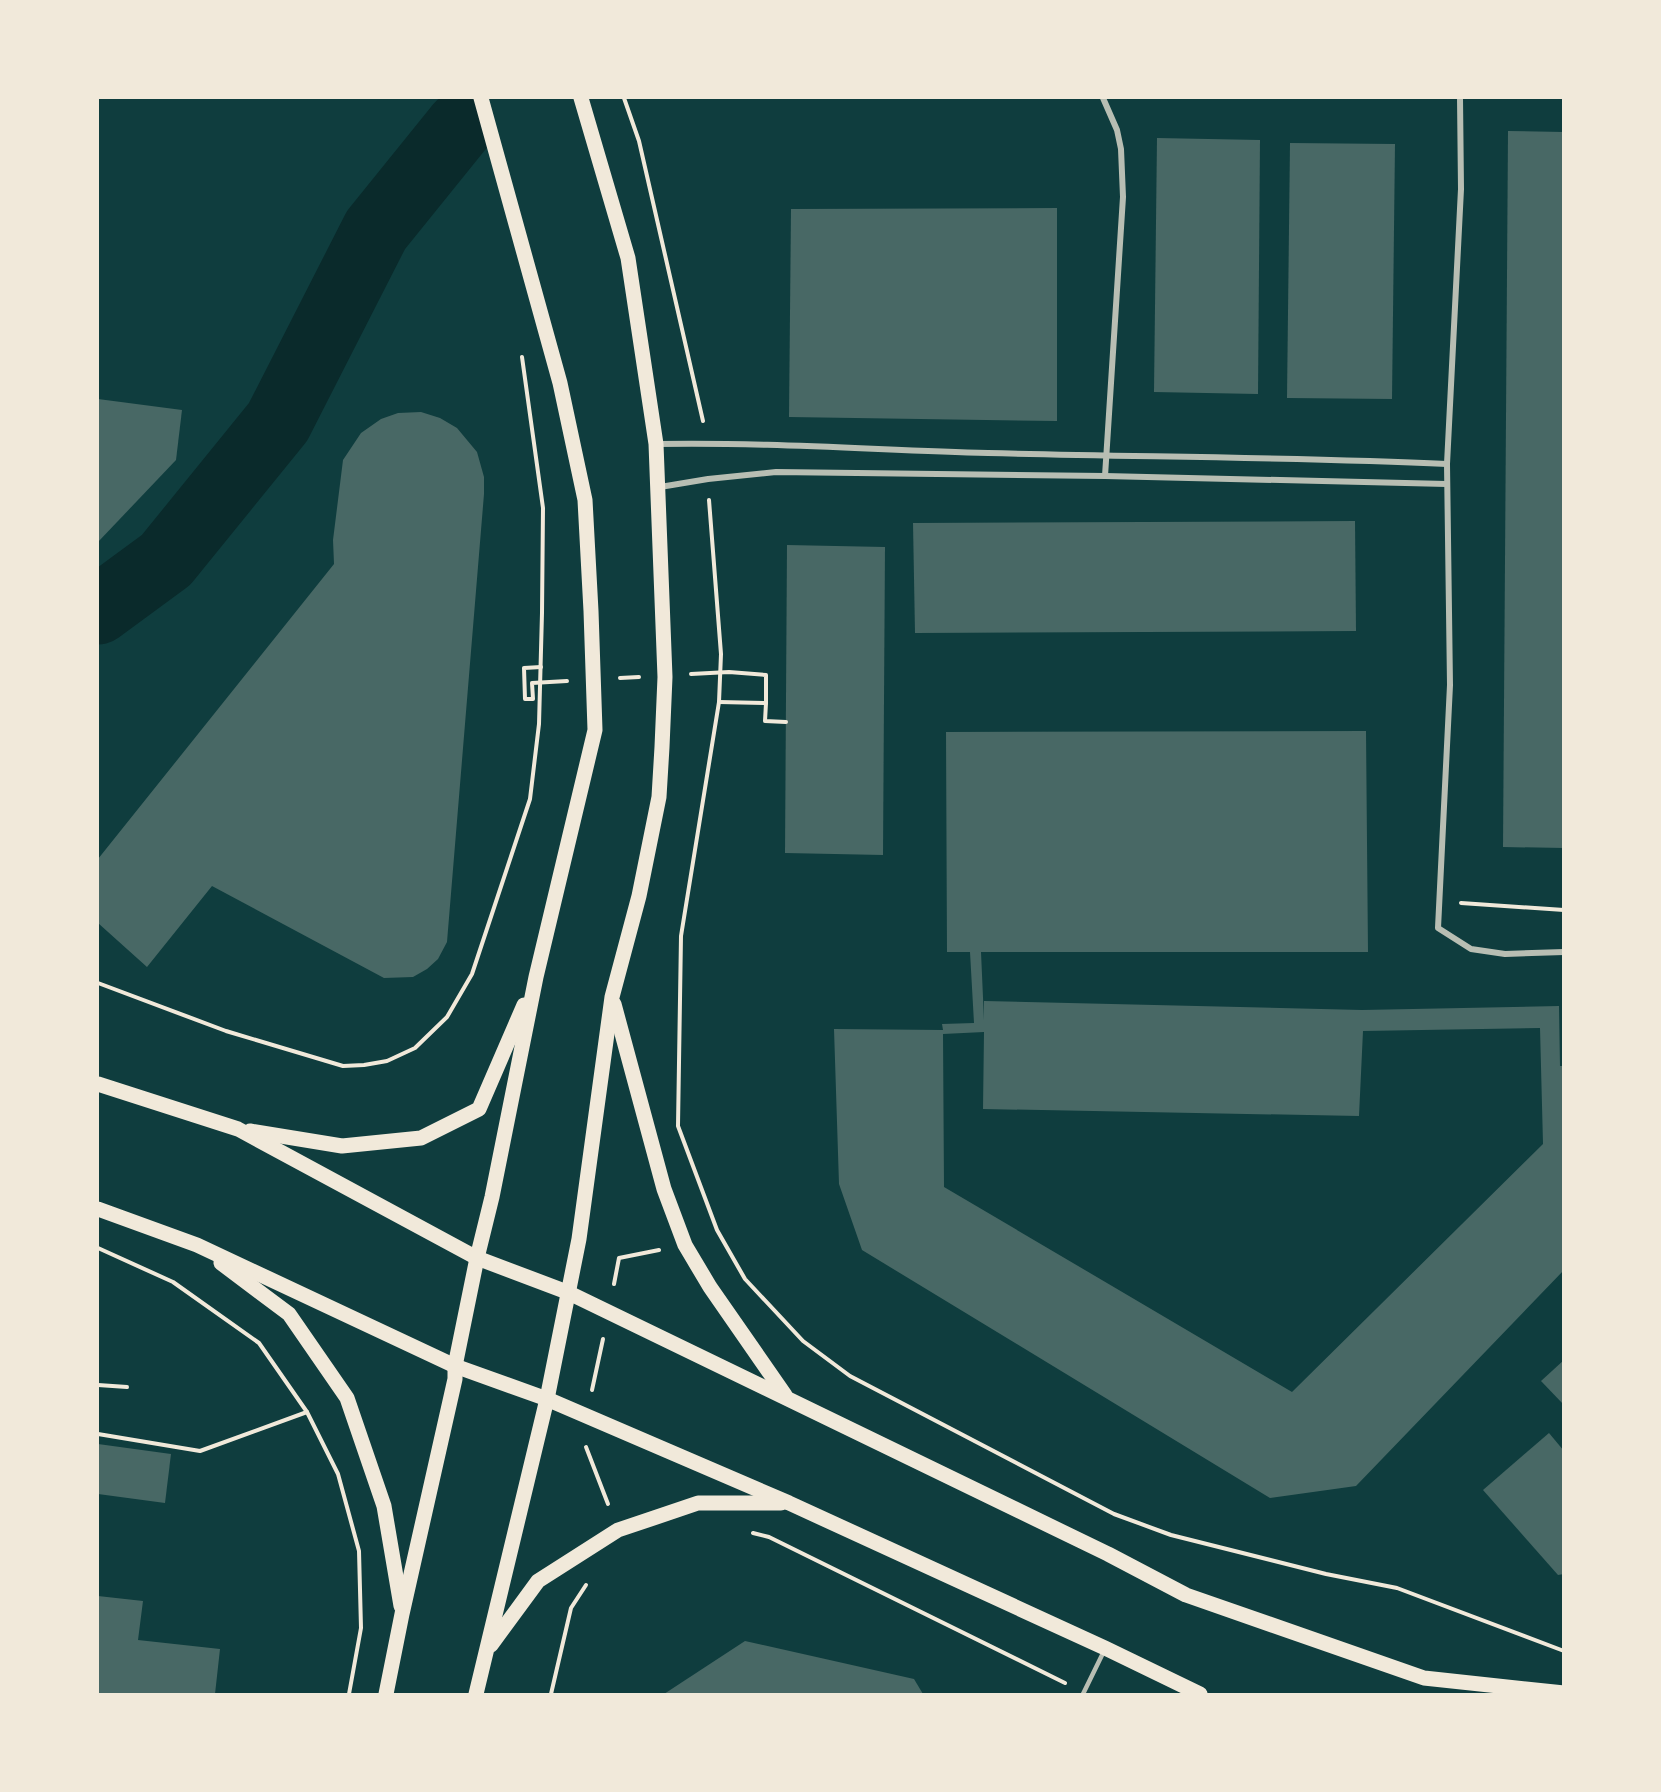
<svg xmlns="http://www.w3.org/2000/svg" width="1661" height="1792" viewBox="0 0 1661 1792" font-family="'Source Sans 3',sans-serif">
  <rect width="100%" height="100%" fill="#0f3d3e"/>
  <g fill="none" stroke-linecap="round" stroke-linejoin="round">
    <!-- river -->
    <path stroke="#0a2a2b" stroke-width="69" d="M 98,610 L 166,560 L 278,422 L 376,230 L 460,126"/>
  </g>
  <!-- building -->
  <g fill="#486865" fill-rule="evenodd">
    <path d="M 1508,131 L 1564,132 L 1564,848 L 1503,847 Z"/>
    <path d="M 1157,138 L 1260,140 L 1258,394 L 1154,392 Z"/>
    <path d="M 1290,143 L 1395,144 L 1392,399 L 1287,398 Z"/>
    <path d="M 1057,208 L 1057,421 L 789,417 L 791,209 Z"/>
    <path d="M 98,399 L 182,410 L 176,460 L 98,542 Z"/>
    <path d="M 421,412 L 440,418 L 457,428 L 477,452 L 484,477 L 484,494 L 447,942 L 438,959 L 427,969 L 413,977 L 384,978 L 212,886 L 147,967 L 98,923 L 98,859 L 334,564 L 333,540 L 343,460 L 361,433 L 381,419 L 398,413 Z"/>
    <path d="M 1355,521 L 1356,631 L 915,633 L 913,523 Z"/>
    <path d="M 787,545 L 885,547 L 883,855 L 785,853 Z"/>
    <path d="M 1366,731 L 1368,952 L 981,952 L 984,1020 L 984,1001 L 1362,1010 L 1559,1006 L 1560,1066 L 1564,1066 L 1564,1270 L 1356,1486 L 1270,1498 L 862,1250 L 839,1184 L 834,1029 L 943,1030 L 942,1024 L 974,1023 L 970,952 L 947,952 L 946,732 ZM 1540,1028 L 1543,1144 L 1292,1392 L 944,1187 L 943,1034 L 984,1032 L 983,1109 L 1359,1116 L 1363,1031 Z"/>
    <path d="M 1564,1360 L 1564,1405 L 1541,1381 Z"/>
    <path d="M 1549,1433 L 1564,1451 L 1564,1574 L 1558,1575 L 1483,1490 Z"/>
    <path d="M 98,1444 L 171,1454 L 165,1503 L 98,1494 Z"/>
    <path d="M 98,1596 L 143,1601 L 138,1640 L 220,1649 L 215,1694 L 98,1694 Z"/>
    <path d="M 745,1641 L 914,1679 L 923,1694 L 664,1694 Z"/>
  </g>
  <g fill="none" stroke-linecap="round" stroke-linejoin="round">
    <!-- path -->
    <g stroke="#f1e9da" stroke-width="4">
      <path d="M 624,98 L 639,141 L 703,421"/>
      <path d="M 709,500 L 721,654 L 719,702 L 681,936 L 678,1126 L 717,1230 L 745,1279 L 803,1341 L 850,1376 L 1114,1514 L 1171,1535 L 1326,1574 L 1397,1588 L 1564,1651"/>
      <path d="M 541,667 L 524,668 L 525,699 L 533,699 L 532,683 L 567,681"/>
      <path d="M 691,674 L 729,672 L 766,675 L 766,703 L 719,702"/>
      <path d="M 620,678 L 639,677"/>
      <path d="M 766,703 L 765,721 L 786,722"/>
      <path d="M 1461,903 L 1564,910"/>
      <path d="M 98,983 L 226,1031 L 343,1066 L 364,1065 L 387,1061 L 415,1048 L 447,1017 L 472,974 L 530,799 L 539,724 L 542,613 L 543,508 L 522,357"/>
      <path d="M 98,1248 L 173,1282 L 259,1343 L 307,1412 L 338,1474 L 359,1551 L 361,1628 L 349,1694"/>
      <path d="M 614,1284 L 619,1258 L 659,1250"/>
      <path d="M 98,1385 L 127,1387"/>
      <path d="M 592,1390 L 603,1339"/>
      <path d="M 98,1434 L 200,1451 L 307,1412"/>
      <path d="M 586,1447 L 608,1504"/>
      <path d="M 753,1533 L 769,1537 L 1065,1683"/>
      <path d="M 551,1694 L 571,1608 L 586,1585"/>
    </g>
    <!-- service -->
    <path stroke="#b8beb3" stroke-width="4.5" d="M 1083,1694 L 1104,1651"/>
    <!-- minor -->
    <g stroke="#b8beb3" stroke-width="6">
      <path d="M 1103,98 L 1117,130 L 1121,149 L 1123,197 L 1105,476"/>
      <path d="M 1460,98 L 1461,189 L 1447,464 L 1450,685 L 1438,928 L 1471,949 L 1505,954 L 1564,952"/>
      <path d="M 656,444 C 767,442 878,450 988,453 C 1141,457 1294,457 1447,464"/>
      <path d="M 660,487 L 708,479 L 776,472 L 1105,476 L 1447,484"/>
    </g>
    <!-- primary -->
    <g stroke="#f1e9da" stroke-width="15">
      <path d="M 614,1004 L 664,1189 L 685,1245 L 710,1287 L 785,1395"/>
      <path d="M 98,1084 L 238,1129 L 477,1258 L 567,1292 L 1108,1554 L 1186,1595 L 1424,1678 L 1564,1693"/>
      <path d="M 250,1131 L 342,1146 L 421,1138 L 479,1109 L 524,1005"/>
      <path d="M 98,1209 L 197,1245 L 455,1366 L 547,1399 L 789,1503 L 1105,1648 L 1200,1694"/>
      <path d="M 221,1263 L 289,1314 L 347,1398 L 384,1506 L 401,1606"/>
      <path d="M 491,1645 L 538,1581 L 618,1530 L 698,1503 L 781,1503"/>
      <path d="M 386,1694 L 402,1614 L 455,1379 L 455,1366 L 477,1258 L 492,1197 L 536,977 L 595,730 L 591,611 L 585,500 L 560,383 L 481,98"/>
      <path d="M 476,1694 L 547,1399 L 579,1239 L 612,997 L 639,896 L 659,797 L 662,747 L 665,677 L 656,444 L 628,258 L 581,98"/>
    </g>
  </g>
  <!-- border -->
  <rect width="1661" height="1792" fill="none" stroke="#f1e9da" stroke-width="198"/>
</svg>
